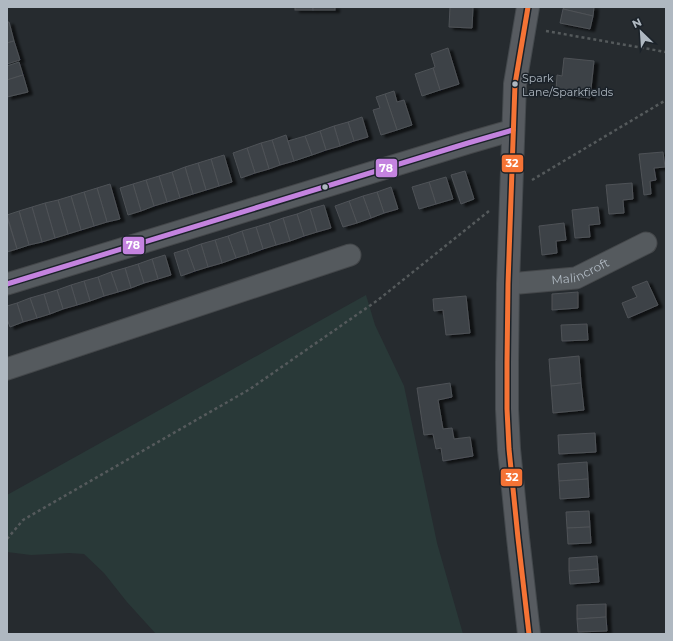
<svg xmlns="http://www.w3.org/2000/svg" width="673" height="641" viewBox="0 0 673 641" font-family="Montserrat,sans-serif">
  <defs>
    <filter id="shadow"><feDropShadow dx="4.5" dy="2.5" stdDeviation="1" flood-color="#0009"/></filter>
  </defs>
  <rect width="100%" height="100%" fill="#262b2f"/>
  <!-- green -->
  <path fill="#293938" d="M 366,295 L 375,325 L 404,386 L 437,543 L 463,634 L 156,634 L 127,602 L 104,573 L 84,554 L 69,553 L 31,555 L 7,552 L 7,495 Z"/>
  <!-- building -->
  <g fill="#3e4246" stroke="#4e5257" filter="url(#shadow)">
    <rect x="295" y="7" width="18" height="3"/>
    <rect x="313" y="7" width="22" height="3"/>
    <path d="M 450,7 L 473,7 L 472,28 L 449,27 Z"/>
    <path d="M 564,7 L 594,7 L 593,16 L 563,9 Z"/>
    <path d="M 563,9 L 593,16 L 590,29 L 560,23 Z"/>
    <path d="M 7,22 L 9,22 L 14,41 L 7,43 Z"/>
    <path d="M 14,41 L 20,60 L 7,64 L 7,43 Z"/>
    <path d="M 448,48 L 459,84 L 440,90 L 433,68 L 435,67 L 431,54 Z"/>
    <path d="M 564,58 L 594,61 L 590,98 L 565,95 L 566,92 L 556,91 L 557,75 L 562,76 Z"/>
    <path d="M 19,62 L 23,75 L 7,80 L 7,66 Z"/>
    <path d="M 433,68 L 440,90 L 422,96 L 415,74 Z"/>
    <path d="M 23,75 L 28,92 L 7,97 L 7,80 Z"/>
    <path d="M 394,91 L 397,102 L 404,100 L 412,125 L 397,130 L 385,94 Z"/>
    <path d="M 385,94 L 397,130 L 381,135 L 373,110 L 380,108 L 376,97 Z"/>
    <path d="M 362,117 L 368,137 L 354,141 L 348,122 Z"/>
    <path d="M 348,122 L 354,141 L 340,146 L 334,126 Z"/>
    <path d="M 334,126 L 340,146 L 326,150 L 320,131 Z"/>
    <path d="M 320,131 L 326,150 L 312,155 L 305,136 Z"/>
    <path d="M 286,135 L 294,161 L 280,165 L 272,140 Z"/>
    <path d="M 305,136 L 312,155 L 294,161 L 288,141 Z"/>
    <path d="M 272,140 L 280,165 L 269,169 L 261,143 Z"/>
    <path d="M 261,143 L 269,169 L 255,173 L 247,148 Z"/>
    <path d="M 247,148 L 255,173 L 241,178 L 233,153 Z"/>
    <path d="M 663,152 L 665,167 L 654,168 L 656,180 L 650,181 L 651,194 L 644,195 L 639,154 Z"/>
    <path d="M 224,155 L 232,182 L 219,186 L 211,159 Z"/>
    <path d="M 211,159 L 219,186 L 206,190 L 198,163 Z"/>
    <path d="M 198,163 L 206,190 L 193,194 L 185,167 Z"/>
    <path d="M 185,167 L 193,194 L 180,198 L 172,172 Z"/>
    <path d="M 465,171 L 474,199 L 461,204 L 451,175 Z"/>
    <path d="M 172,172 L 180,198 L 167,202 L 159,176 Z"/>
    <path d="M 159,176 L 167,202 L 154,206 L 146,180 Z"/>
    <path d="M 446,177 L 453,199 L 436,204 L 429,182 Z"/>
    <path d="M 146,180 L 154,206 L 141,211 L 133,184 Z"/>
    <path d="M 429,182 L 436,204 L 419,209 L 412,187 Z"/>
    <path d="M 632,183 L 633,199 L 623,200 L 624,213 L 609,214 L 606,185 Z"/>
    <path d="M 110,184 L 120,219 L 107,222 L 97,188 Z"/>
    <path d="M 133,184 L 141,211 L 128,215 L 120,188 Z"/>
    <path d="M 391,187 L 398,209 L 384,213 L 377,192 Z"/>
    <path d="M 97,188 L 107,222 L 94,226 L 84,192 Z"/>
    <path d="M 84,192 L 94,226 L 81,230 L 71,196 Z"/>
    <path d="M 377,192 L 384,213 L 371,218 L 363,196 Z"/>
    <path d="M 71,196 L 81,230 L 68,234 L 58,200 Z"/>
    <path d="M 363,196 L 371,218 L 357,223 L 349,201 Z"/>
    <path d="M 58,200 L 68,234 L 55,238 L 45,203 Z"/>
    <path d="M 349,201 L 357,223 L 343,227 L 335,206 Z"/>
    <path d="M 45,203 L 55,238 L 42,242 L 32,207 Z"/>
    <path d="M 324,205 L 331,228 L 317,232 L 310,209 Z"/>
    <path d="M 32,207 L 42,242 L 29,245 L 19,211 Z"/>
    <path d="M 598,207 L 600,224 L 589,225 L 590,237 L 575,238 L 572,210 Z"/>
    <path d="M 310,209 L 317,232 L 304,236 L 297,214 Z"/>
    <path d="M 19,211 L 29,245 L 17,249 L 7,215 Z"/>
    <path d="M 297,214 L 304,236 L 290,241 L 283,218 Z"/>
    <path d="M 7,217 L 17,249 L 7,252 Z"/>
    <path d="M 283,218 L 290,241 L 276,245 L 269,223 Z"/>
    <path d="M 269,223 L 276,245 L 263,249 L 256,227 Z"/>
    <path d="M 564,223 L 566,240 L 556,241 L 557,253 L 542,255 L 539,226 Z"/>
    <path d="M 256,227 L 263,249 L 249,254 L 242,231 Z"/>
    <path d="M 242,231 L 249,254 L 236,258 L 228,236 Z"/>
    <path d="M 228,236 L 236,258 L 222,263 L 215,240 Z"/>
    <path d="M 215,240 L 222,263 L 208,267 L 201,244 Z"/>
    <path d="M 201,244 L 208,267 L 195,271 L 187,249 Z"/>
    <path d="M 187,249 L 195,271 L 181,276 L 174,253 Z"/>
    <path d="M 165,255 L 171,275 L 158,279 L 152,259 Z"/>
    <path d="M 152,259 L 158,279 L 144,283 L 138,264 Z"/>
    <path d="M 138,264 L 144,283 L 131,288 L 125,268 Z"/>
    <path d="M 125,268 L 131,288 L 118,292 L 111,272 Z"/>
    <path d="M 111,272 L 118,292 L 104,296 L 98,277 Z"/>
    <path d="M 98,277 L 104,296 L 90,301 L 84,281 Z"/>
    <path d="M 84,281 L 90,301 L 77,305 L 71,285 Z"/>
    <path d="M 647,281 L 658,305 L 628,318 L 622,303 L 637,297 L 632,287 Z"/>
    <path d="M 71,285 L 77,305 L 63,309 L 57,290 Z"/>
    <path d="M 57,290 L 63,309 L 50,314 L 44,294 Z"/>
    <path d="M 578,292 L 578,308 L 552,310 L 552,294 Z"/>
    <path d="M 44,294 L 50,314 L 37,318 L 30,298 Z"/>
    <path d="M 466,296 L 470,333 L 446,335 L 443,310 L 434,311 L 433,299 Z"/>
    <path d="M 30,298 L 37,318 L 23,322 L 17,303 Z"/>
    <path d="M 17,303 L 23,322 L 10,327 L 7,319 L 7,306 Z"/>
    <path d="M 587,324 L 588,340 L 562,341 L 561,325 Z"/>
    <path d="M 579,356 L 581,383 L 551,386 L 549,359 Z"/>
    <path d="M 450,383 L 452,397 L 438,400 L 443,429 L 452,428 L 454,439 L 470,437 L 473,456 L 443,461 L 441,448 L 436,449 L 433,434 L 424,435 L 417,388 Z"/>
    <path d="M 581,383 L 584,410 L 553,413 L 551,386 Z"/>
    <path d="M 595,433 L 596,452 L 559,454 L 558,435 Z"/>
    <path d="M 587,462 L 588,479 L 559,481 L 558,464 Z"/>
    <path d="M 588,479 L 589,497 L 560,499 L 559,481 Z"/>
    <path d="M 589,511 L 590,527 L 567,528 L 566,512 Z"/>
    <path d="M 590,527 L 591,543 L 568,544 L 567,528 Z"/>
    <path d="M 597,556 L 598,569 L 569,571 L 569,558 Z"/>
    <path d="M 598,569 L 599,582 L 570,584 L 569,571 Z"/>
    <path d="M 606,604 L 606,617 L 577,619 L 577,605 Z"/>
    <path d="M 606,617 L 607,631 L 578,632 L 577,619 Z"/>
  </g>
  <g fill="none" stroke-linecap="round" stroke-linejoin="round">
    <!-- minor casing -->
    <g stroke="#44474a" stroke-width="23">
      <g id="minor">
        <path d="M 7,284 L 468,143 L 513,130"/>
        <path id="s1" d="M 508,284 L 576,278 L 646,243"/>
        <path d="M 7,369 L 350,255"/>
      </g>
    </g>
    <!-- major casing -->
    <g stroke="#43484c" stroke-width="24">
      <path id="major" d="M 528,7 L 515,84 L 508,284 L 507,362 L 507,409 L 509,449 L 518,538 L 529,634"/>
    </g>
    <!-- path -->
    <g stroke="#555a5c" stroke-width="2.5" stroke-dasharray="3 3" stroke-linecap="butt">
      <path d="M 546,31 L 666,52"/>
      <path d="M 532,180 L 666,100"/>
      <path d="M 7,539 L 23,520 L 250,389 L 378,300 L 489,211"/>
    </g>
    <!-- minor -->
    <use href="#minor" stroke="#555a5e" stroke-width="21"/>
    <!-- major -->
    <use href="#major" stroke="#575b60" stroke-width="22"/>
    <!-- bus-1 casing -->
    <g stroke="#1b2229" stroke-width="8">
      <path id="bus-1" d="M 7,284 L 468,143 L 513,130"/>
    </g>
    <!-- bus-2 casing -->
    <g stroke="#1b2229" stroke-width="8">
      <path id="bus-2" d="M 528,7 L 515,84 L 508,284 L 507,362 L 507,409 L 509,449 L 518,538 L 529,634"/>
    </g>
    <!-- bus-1 -->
    <use href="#bus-1" stroke="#c483df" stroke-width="5"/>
    <!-- bus-2 -->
    <use href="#bus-2" stroke="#f57335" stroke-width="5"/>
  </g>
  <!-- markers -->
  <g fill="#afb8c1" stroke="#1b2229" stroke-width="1.5">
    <circle cx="515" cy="84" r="3.5"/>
    <circle cx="325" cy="187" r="3.5"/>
  </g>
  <g text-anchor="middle" stroke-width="3" stroke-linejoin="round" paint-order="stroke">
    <!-- bus labels -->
    <g font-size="11" fill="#afb8c1" stroke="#1b2229" text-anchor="start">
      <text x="522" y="82">Spark<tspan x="522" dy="14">Lane/Sparkfields</tspan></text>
    </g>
    <!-- street labels -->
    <g font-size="12" fill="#afb8c1" stroke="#1b2229">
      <text dy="4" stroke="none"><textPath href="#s1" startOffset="74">Malincroft</textPath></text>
    </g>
  </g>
  <g stroke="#1b2229" stroke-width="1.5">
    <rect x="501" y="154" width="23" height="19" rx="4" fill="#f57335"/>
    <rect x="375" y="158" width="23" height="20" rx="4" fill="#c483df"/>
    <rect x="122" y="236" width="23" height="19" rx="4" fill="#c483df"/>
    <rect x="500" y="468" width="23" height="19" rx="4" fill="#f57335"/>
  </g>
  <g font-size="11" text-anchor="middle" font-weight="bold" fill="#fff">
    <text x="512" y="167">32</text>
    <text x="386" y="172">78</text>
    <text x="133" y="249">78</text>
    <text x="512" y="481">32</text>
  </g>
  <!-- border -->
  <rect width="673" height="641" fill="none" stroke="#afb8c1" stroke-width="16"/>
  <!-- north arrow -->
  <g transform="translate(641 32) rotate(335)" stroke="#1b2229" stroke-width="3" paint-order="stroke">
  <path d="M0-3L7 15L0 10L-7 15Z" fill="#afb8c1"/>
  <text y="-6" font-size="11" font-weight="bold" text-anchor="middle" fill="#afb8c1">N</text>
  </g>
</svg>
